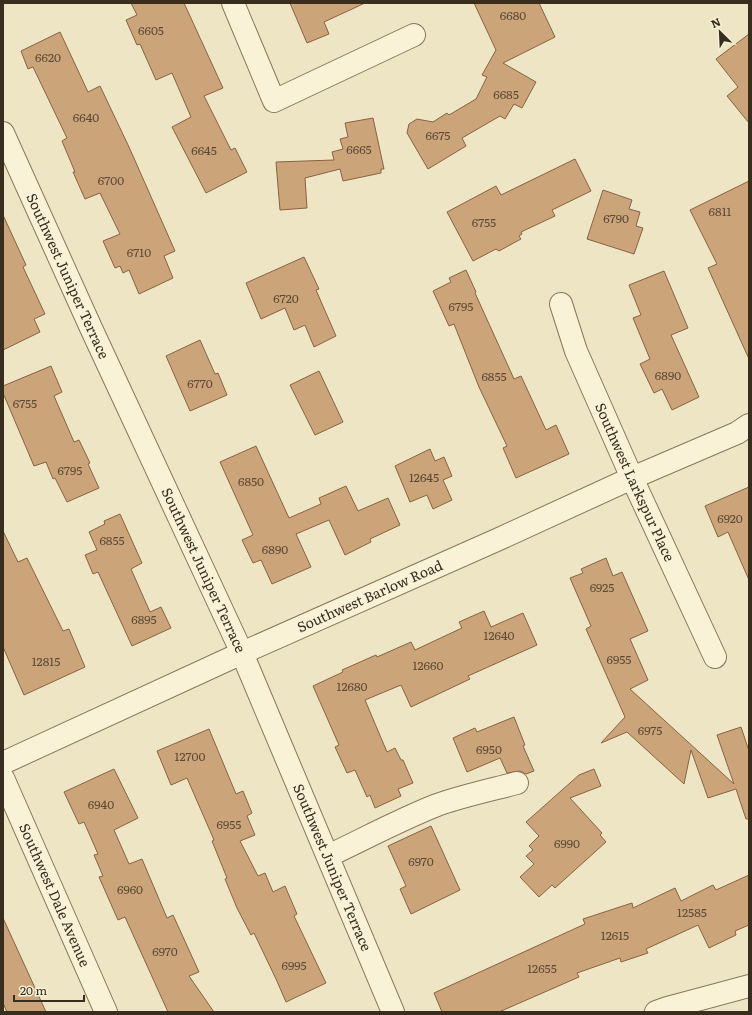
<svg xmlns="http://www.w3.org/2000/svg" width="752" height="1015" viewBox="0 0 752 1015" font-family="Literata,serif">
  <rect width="100%" height="100%" fill="#eee5c4"/>
  <!-- building -->
  <g fill="#cca47a" stroke="#886340">
    <path d="M 131,3 L 184,3 L 223,88 L 204,96 L 231,150 L 235,148 L 247,172 L 206,193 L 172,127 L 191,117 L 172,73 L 156,80 L 140,44 L 137,45 L 126,20 L 137,15 Z"/>
    <path d="M 290,3 L 365,3 L 324,22 L 329,34 L 307,43 Z"/>
    <path d="M 474,3 L 539,3 L 555,37 L 503,63 L 536,82 L 522,108 L 514,104 L 505,119 L 500,116 L 462,138 L 466,146 L 428,169 L 407,133 L 409,124 L 417,119 L 433,122 L 447,113 L 449,115 L 476,99 L 487,77 L 482,75 L 496,50 Z"/>
    <path d="M 60,32 L 88,92 L 100,86 L 129,147 L 175,251 L 164,256 L 173,278 L 139,294 L 129,270 L 123,273 L 120,266 L 115,268 L 103,241 L 120,234 L 100,193 L 85,199 L 73,172 L 75,172 L 62,141 L 67,138 L 33,67 L 28,69 L 21,51 Z"/>
    <path d="M 749,34 L 749,123 L 727,96 L 738,87 L 716,59 Z"/>
    <path d="M 373,118 L 384,169 L 381,169 L 381,173 L 343,181 L 340,169 L 305,178 L 307,208 L 280,210 L 276,162 L 334,160 L 332,152 L 343,149 L 340,139 L 348,137 L 345,123 Z"/>
    <path d="M 575,159 L 591,191 L 552,210 L 555,216 L 521,232 L 522,234 L 519,236 L 521,239 L 499,251 L 496,249 L 473,261 L 447,212 L 496,186 L 501,195 Z"/>
    <path d="M 749,181 L 749,359 L 708,268 L 717,264 L 690,210 Z"/>
    <path d="M 603,190 L 632,200 L 629,209 L 640,212 L 636,226 L 643,228 L 634,254 L 587,239 Z"/>
    <path d="M 3,215 L 26,265 L 23,267 L 45,314 L 34,319 L 40,332 L 3,350 Z"/>
    <path d="M 304,257 L 319,289 L 316,290 L 336,336 L 314,347 L 305,325 L 294,330 L 285,308 L 261,319 L 246,283 Z"/>
    <path d="M 466,270 L 476,292 L 475,293 L 514,379 L 521,376 L 546,430 L 556,425 L 569,454 L 516,478 L 503,448 L 507,446 L 479,387 L 454,324 L 449,326 L 433,291 L 451,282 L 449,278 Z"/>
    <path d="M 664,271 L 688,328 L 671,335 L 699,397 L 672,410 L 662,389 L 654,393 L 640,364 L 650,359 L 633,318 L 641,315 L 629,285 Z"/>
    <path d="M 200,340 L 215,374 L 218,373 L 227,395 L 190,411 L 166,356 Z"/>
    <path d="M 51,366 L 62,392 L 54,396 L 74,442 L 79,440 L 90,463 L 88,464 L 99,488 L 67,502 L 55,478 L 53,479 L 46,462 L 34,466 L 3,393 L 3,386 Z"/>
    <path d="M 319,371 L 343,422 L 315,435 L 290,385 Z"/>
    <path d="M 256,446 L 289,518 L 321,504 L 319,498 L 346,486 L 358,511 L 388,498 L 400,525 L 370,539 L 371,542 L 345,555 L 329,520 L 296,534 L 311,567 L 272,584 L 261,560 L 253,563 L 242,540 L 253,535 L 220,462 Z"/>
    <path d="M 430,449 L 435,461 L 444,457 L 452,476 L 443,480 L 452,500 L 433,509 L 427,495 L 410,502 L 395,466 Z"/>
    <path d="M 749,487 L 749,580 L 728,532 L 718,537 L 705,506 Z"/>
    <path d="M 120,514 L 142,563 L 131,569 L 150,612 L 161,607 L 171,628 L 132,646 L 98,572 L 93,574 L 85,555 L 97,550 L 89,532 L 105,524 L 104,521 Z"/>
    <path d="M 3,531 L 18,562 L 27,558 L 63,631 L 69,629 L 85,667 L 24,695 L 3,647 Z"/>
    <path d="M 606,558 L 613,576 L 622,572 L 648,631 L 630,639 L 648,680 L 630,689 L 734,784 L 717,735 L 741,727 L 749,751 L 749,819 L 746,819 L 736,789 L 708,798 L 691,750 L 684,784 L 627,732 L 601,743 L 625,717 L 586,629 L 591,626 L 570,578 L 583,573 L 581,569 Z"/>
    <path d="M 484,611 L 491,627 L 523,613 L 537,645 L 468,676 L 470,679 L 411,707 L 401,685 L 365,700 L 387,752 L 395,748 L 401,760 L 403,760 L 413,783 L 398,789 L 401,796 L 375,808 L 370,795 L 367,797 L 355,770 L 347,773 L 335,747 L 339,745 L 313,686 L 343,672 L 342,670 L 376,655 L 377,657 L 411,642 L 415,650 L 462,628 L 459,622 Z"/>
    <path d="M 514,717 L 525,745 L 523,746 L 534,771 L 526,774 L 520,771 L 507,773 L 500,758 L 467,772 L 453,738 L 475,728 L 477,732 Z"/>
    <path d="M 209,729 L 236,794 L 243,791 L 252,813 L 247,816 L 255,835 L 240,841 L 258,876 L 265,873 L 273,892 L 285,886 L 297,914 L 294,916 L 326,983 L 286,1002 L 276,979 L 254,933 L 251,935 L 237,908 L 225,879 L 227,878 L 212,841 L 214,840 L 187,778 L 171,785 L 157,751 Z"/>
    <path d="M 114,769 L 138,818 L 114,830 L 129,864 L 142,859 L 167,918 L 173,915 L 199,972 L 189,976 L 214,1012 L 168,1012 L 125,917 L 118,920 L 99,877 L 103,876 L 94,855 L 98,854 L 84,822 L 79,824 L 64,792 Z"/>
    <path d="M 594,769 L 601,786 L 570,798 L 602,833 L 600,835 L 606,842 L 555,888 L 552,885 L 539,897 L 520,877 L 534,864 L 526,856 L 533,850 L 529,846 L 539,836 L 526,822 L 579,775 Z"/>
    <path d="M 431,826 L 460,890 L 411,914 L 400,889 L 406,886 L 388,846 Z"/>
    <path d="M 749,875 L 749,925 L 735,931 L 736,935 L 709,948 L 698,925 L 646,949 L 648,953 L 621,962 L 620,958 L 577,973 L 579,977 L 499,1012 L 442,1012 L 434,993 L 585,924 L 583,919 L 632,903 L 633,908 L 675,888 L 681,901 L 713,885 L 716,890 Z"/>
    <path d="M 3,918 L 46,1012 L 7,1012 L 3,1003 Z"/>
  </g>
  <g fill="none" stroke-linecap="round" stroke-linejoin="round">
    <!-- minor casing -->
    <g stroke="#89775a" stroke-width="24">
      <g id="minor">
        <path d="M 233,3 L 274,101 L 414,35"/>
        <path id="s1" d="M 3,133 L 91,328 L 242,653 L 393,1012"/>
        <path id="s2" d="M 561,304 L 576,351 L 632,478 L 715,657"/>
        <path id="s3" d="M 3,763 L 242,653 L 499,539 L 632,478 L 737,433 L 749,425"/>
        <path id="s4" d="M 3,778 L 106,1012"/>
        <path d="M 328,856 C 364,839 399,820 437,805 C 462,796 490,790 517,783"/>
        <path d="M 656,1012 L 667,1008 L 749,986"/>
      </g>
    </g>
    <!-- minor -->
    <use href="#minor" stroke="#f9f2d7" stroke-width="22"/>
  </g>
  <g text-anchor="middle" stroke-width="3" stroke-linejoin="round" paint-order="stroke">
    <!-- number labels -->
    <g font-size="12" fill="#5e4b35">
      <text x="513" y="20">6680</text>
      <text x="151" y="35">6605</text>
      <text x="48" y="62">6620</text>
      <text x="506" y="99">6685</text>
      <text x="86" y="122">6640</text>
      <text x="438" y="140">6675</text>
      <text x="359" y="154">6665</text>
      <text x="204" y="155">6645</text>
      <text x="111" y="185">6700</text>
      <text x="720" y="216">6811</text>
      <text x="616" y="223">6790</text>
      <text x="484" y="227">6755</text>
      <text x="139" y="257">6710</text>
      <text x="286" y="303">6720</text>
      <text x="461" y="311">6795</text>
      <text x="668" y="380">6890</text>
      <text x="494" y="381">6855</text>
      <text x="200" y="388">6770</text>
      <text x="25" y="408">6755</text>
      <text x="70" y="475">6795</text>
      <text x="424" y="482">12645</text>
      <text x="251" y="486">6850</text>
      <text x="730" y="523">6920</text>
      <text x="112" y="545">6855</text>
      <text x="275" y="554">6890</text>
      <text x="602" y="592">6925</text>
      <text x="144" y="624">6895</text>
      <text x="499" y="640">12640</text>
      <text x="619" y="664">6955</text>
      <text x="46" y="666">12815</text>
      <text x="428" y="670">12660</text>
      <text x="352" y="691">12680</text>
      <text x="650" y="735">6975</text>
      <text x="489" y="754">6950</text>
      <text x="190" y="761">12700</text>
      <text x="101" y="809">6940</text>
      <text x="229" y="829">6955</text>
      <text x="567" y="848">6990</text>
      <text x="421" y="866">6970</text>
      <text x="130" y="894">6960</text>
      <text x="692" y="917">12585</text>
      <text x="615" y="940">12615</text>
      <text x="165" y="956">6970</text>
      <text x="294" y="970">6995</text>
      <text x="542" y="973">12655</text>
    </g>
    <!-- street labels -->
    <g font-size="14" fill="#392d1e" stroke="#f5efd3">
      <text dy="5" stroke="none"><textPath href="#s1" startOffset="157">Southwest Juniper Terrace</textPath></text>
      <text dy="5" stroke="none"><textPath href="#s2" startOffset="193">Southwest Larkspur Place</textPath></text>
      <text dy="5" stroke="none"><textPath href="#s1" startOffset="481">Southwest Juniper Terrace</textPath></text>
      <text dy="5" stroke="none"><textPath href="#s3" startOffset="403">Southwest Barlow Road</textPath></text>
      <text dy="5" stroke="none"><textPath href="#s1" startOffset="805">Southwest Juniper Terrace</textPath></text>
      <text dy="5" stroke="none"><textPath href="#s4" startOffset="128">Southwest Dale Avenue</textPath></text>
    </g>
  </g>
  <!-- border -->
  <rect width="752" height="1015" fill="none" stroke="#392d1e" stroke-width="8"/>
  <!-- north arrow -->
  <g transform="translate(720 32) rotate(336)" stroke="#f5efd3" stroke-width="3" paint-order="stroke">
  <path d="M0-3L7 15L0 10L-7 15Z" fill="#392d1e"/>
  <text y="-6" font-size="11" font-weight="bold" text-anchor="middle" fill="#392d1e">N</text>
  </g>
  <!-- scale -->
  <path d="M14 995v6h70v-6" fill="none" stroke="#392d1e" stroke-width="2"/>
  <text x="20" y="995" font-size="12" fill="#392d1e" stroke="#f5efd3" stroke-width="3" paint-order="stroke">20 m</text>
</svg>
